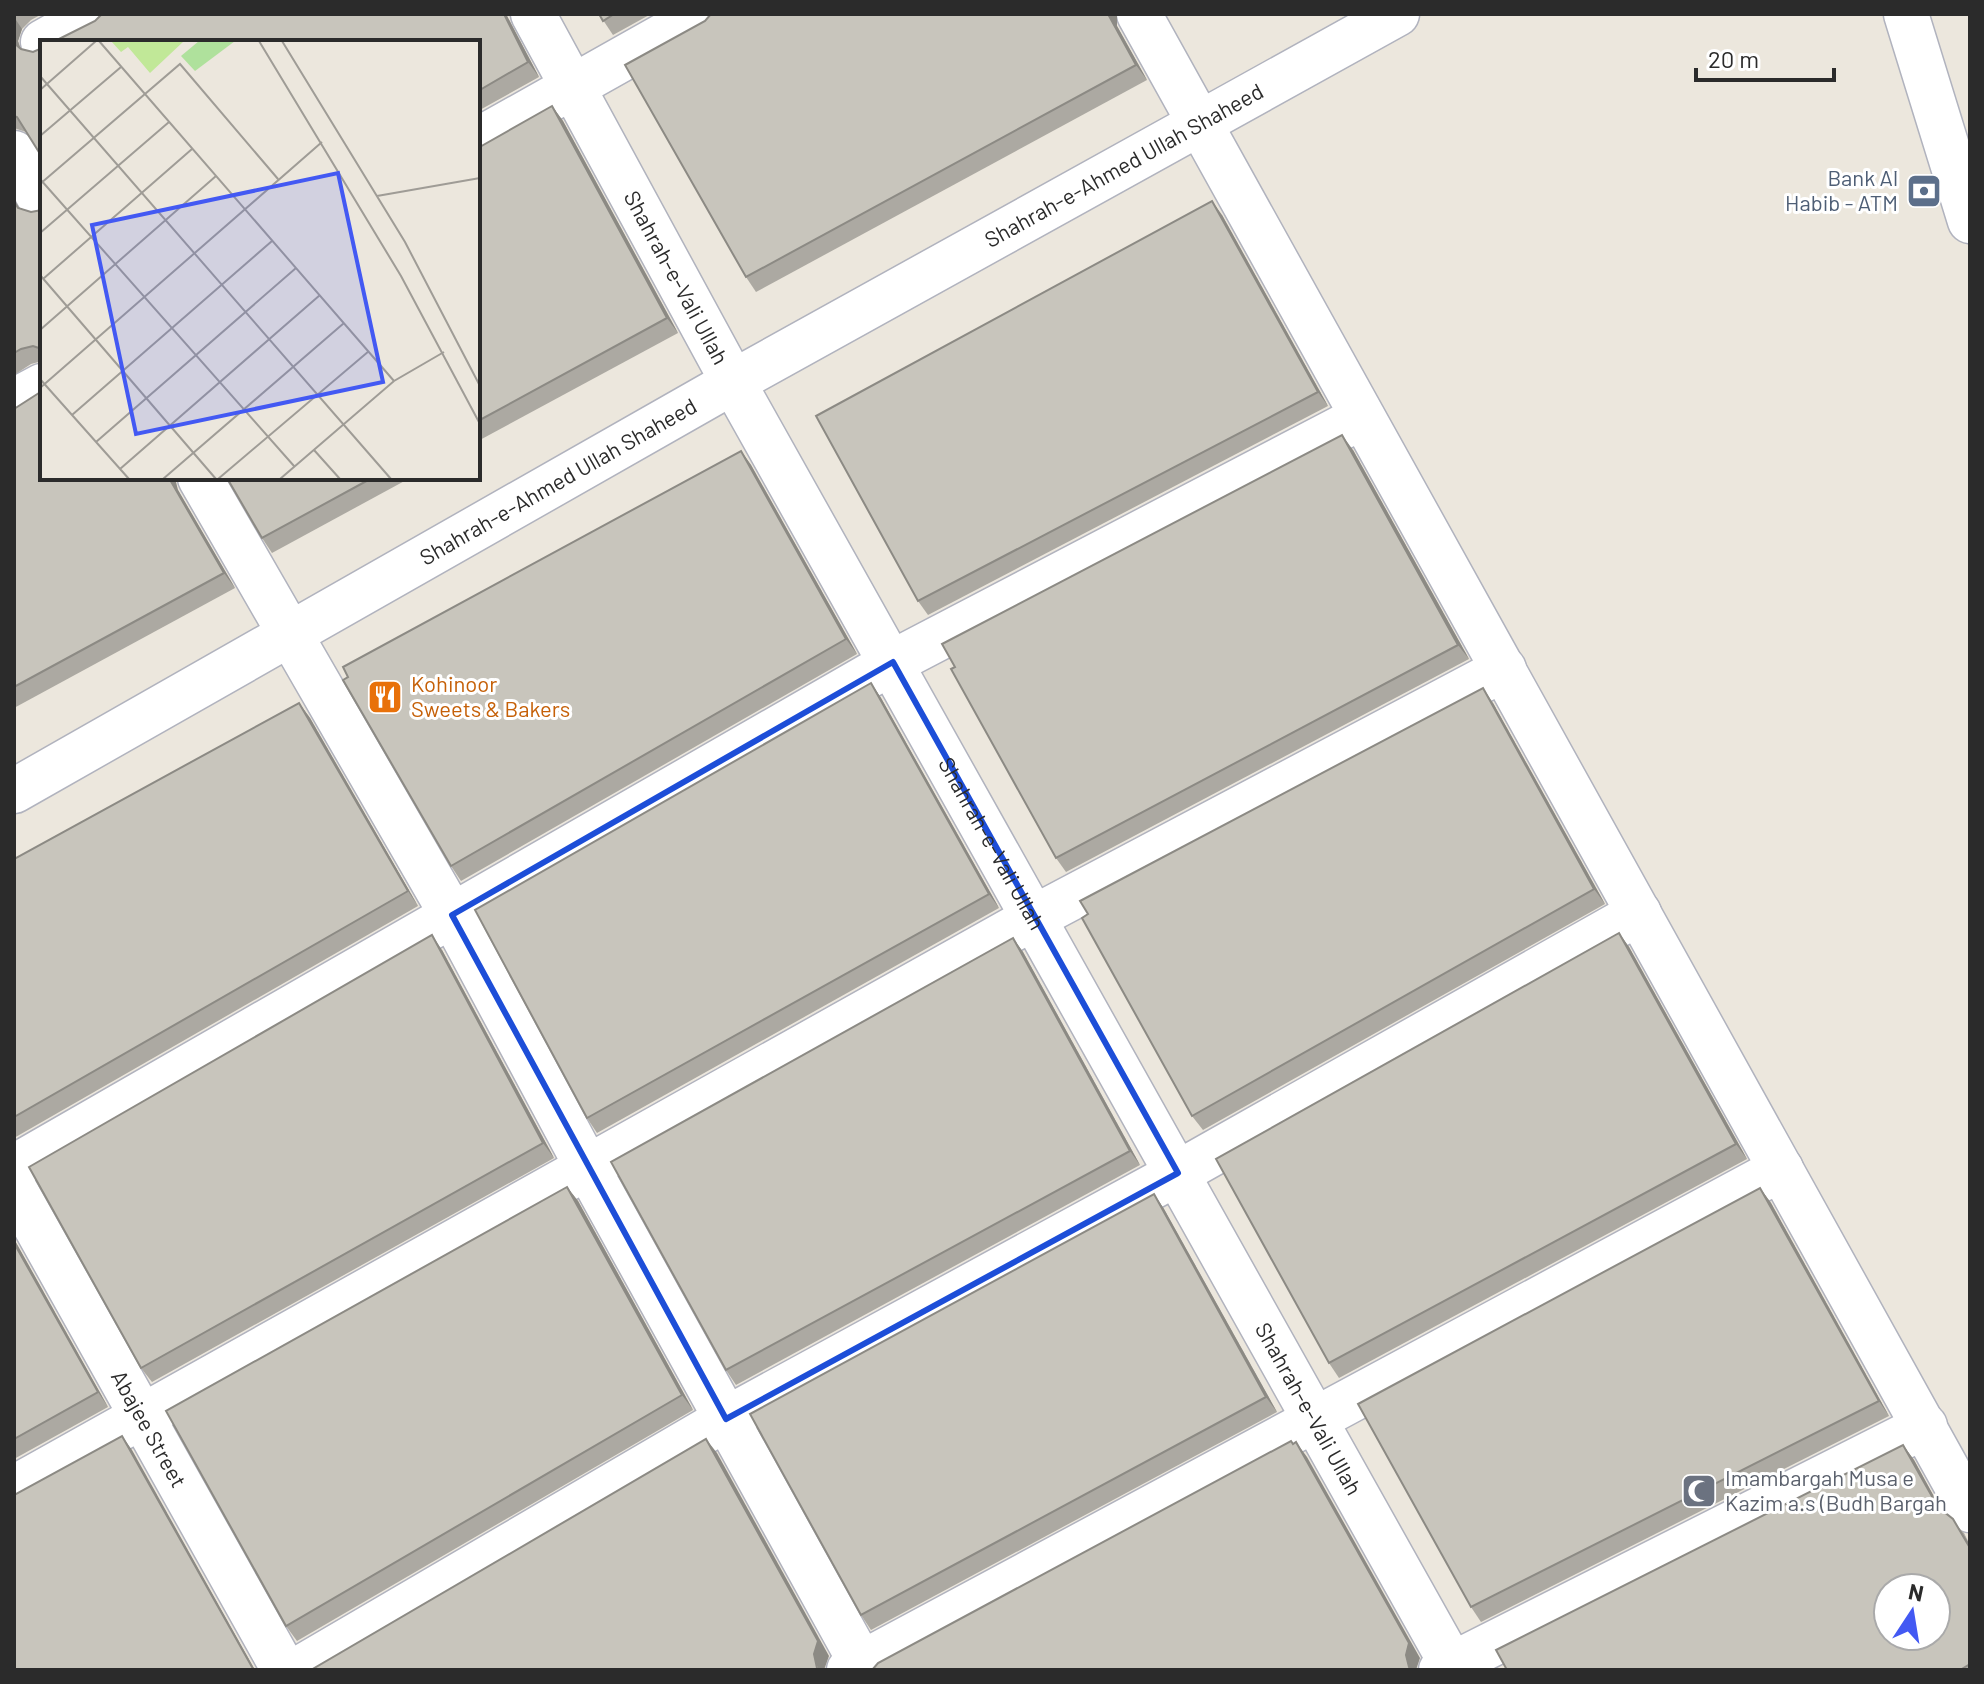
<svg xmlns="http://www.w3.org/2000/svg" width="1984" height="1684" viewBox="0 0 1984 1684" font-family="Barlow,sans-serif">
  <rect width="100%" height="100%" fill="#ece7dd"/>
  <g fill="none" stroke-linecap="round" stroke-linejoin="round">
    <!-- minor casing -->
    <g stroke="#b1b3be" stroke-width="47">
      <g id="minor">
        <path id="s1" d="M 533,14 L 733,382 L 1455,1670"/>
        <path d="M 1139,14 L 1970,1510"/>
        <path d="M 1906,14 L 1970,221"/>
        <path d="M 43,42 L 93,14"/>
        <path d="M 478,140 L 702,14"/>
        <path d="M 14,153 L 42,202"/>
        <path d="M 14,401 L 42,386"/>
        <path d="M 200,478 L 452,915 L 586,1165 L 865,1670"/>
        <path id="s2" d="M 14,791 L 733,382 L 1397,14"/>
        <path d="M 14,1167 L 893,662 L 1362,417"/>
        <path id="s3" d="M 14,1188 L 284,1670"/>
        <path d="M 14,1488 L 1035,917 L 1504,669"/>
        <path d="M 297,1670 L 726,1419 L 1178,1173 L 1639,913"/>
        <path d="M 849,1670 L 1781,1169"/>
        <path d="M 1441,1670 L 1925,1426"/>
      </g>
    </g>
    <!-- minor -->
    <use href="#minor" stroke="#fff" stroke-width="44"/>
  </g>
  <!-- wall -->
  <g fill="#aca9a2">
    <path d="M 14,14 L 42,14 L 31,20 L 22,29 L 18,41 L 21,49 L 26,132 L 14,128 Z"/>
    <path d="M 102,14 L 506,14 L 539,77 L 478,111 L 478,42 L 95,21 Z"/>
    <path d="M 599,14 L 651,14 L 613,35 Z"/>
    <path d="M 705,21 L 1117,26 L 1147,80 L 756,292 L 746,277 Z"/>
    <path d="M 552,106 L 563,121 L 678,333 L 478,441 L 478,148 Z"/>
    <path d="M 14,200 L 20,209 L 31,212 L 42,210 L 42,361 L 31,364 L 14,375 Z"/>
    <path d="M 1222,215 L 1328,406 L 928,615 L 918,601 Z"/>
    <path d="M 14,409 L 178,490 L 235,588 L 14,708 Z"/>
    <path d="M 1353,450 L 1469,659 L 1066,872 L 1056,858 Z"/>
    <path d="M 741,451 L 751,465 L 857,654 L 461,881 L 451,866 Z"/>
    <path d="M 227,478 L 410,478 L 272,553 L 262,538 Z"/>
    <path d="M 871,683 L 881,698 L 999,908 L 597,1133 L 587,1118 Z"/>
    <path d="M 299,703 L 310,718 L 418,906 L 14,1138 L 14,859 Z"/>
    <path d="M 1493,703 L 1605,904 L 1203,1130 L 1192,1116 Z"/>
    <path d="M 1619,933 L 1629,947 L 1747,1159 L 1339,1378 L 1329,1363 Z"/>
    <path d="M 1013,938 L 1023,952 L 1140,1165 L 736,1385 L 726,1370 Z"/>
    <path d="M 442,950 L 554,1158 L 152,1382 L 141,1368 Z"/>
    <path d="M 567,1187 L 578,1201 L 693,1410 L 297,1641 L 286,1626 Z"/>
    <path d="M 1760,1188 L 1771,1203 L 1889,1416 L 1481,1622 L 1471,1607 Z"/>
    <path d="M 1154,1194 L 1164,1209 L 1277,1412 L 871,1630 L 861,1615 Z"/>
    <path d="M 14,1239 L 108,1407 L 14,1459 Z"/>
    <path d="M 1903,1445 L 1914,1460 L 1941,1510 L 1964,1533 L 1970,1545 L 1970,1670 L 1507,1670 Z"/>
  </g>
  <!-- shaded-wall -->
  <g fill="#8c8a84">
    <path d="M 504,14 L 506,14 L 539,77 L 528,62 Z"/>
    <path d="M 1108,14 L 1117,14 L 1117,26 L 1147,80 L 1136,65 Z"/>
    <path d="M 14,17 L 22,29 L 18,41 L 22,55 L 14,44 Z"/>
    <path d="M 552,106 L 563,121 L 678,333 L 667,318 Z"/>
    <path d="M 1212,201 L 1222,215 L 1328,406 L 1318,392 Z"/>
    <path d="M 1342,435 L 1353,450 L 1469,659 L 1458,645 Z"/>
    <path d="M 741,451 L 751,465 L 857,654 L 846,639 Z"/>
    <path d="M 169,478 L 175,478 L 178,490 L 235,588 L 224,573 Z"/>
    <path d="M 871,683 L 881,698 L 999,908 L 989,894 Z"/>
    <path d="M 1483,688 L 1493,703 L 1605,904 L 1594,889 Z"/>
    <path d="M 299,703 L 310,718 L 418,906 L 408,891 Z"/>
    <path d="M 1619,933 L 1629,947 L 1747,1159 L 1736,1144 Z"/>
    <path d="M 432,935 L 442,950 L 554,1158 L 543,1143 Z"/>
    <path d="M 1013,938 L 1023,952 L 1140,1165 L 1130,1151 Z"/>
    <path d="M 567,1187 L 578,1201 L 693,1410 L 682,1395 Z"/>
    <path d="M 1760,1188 L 1771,1203 L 1889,1416 L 1879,1401 Z"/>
    <path d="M 1154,1194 L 1164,1209 L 1277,1412 L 1266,1397 Z"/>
    <path d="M 14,1239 L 108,1407 L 98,1392 L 14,1243 Z"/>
    <path d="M 122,1436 L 132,1450 L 255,1670 L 254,1670 Z"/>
    <path d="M 706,1439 L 717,1453 L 829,1656 L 824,1670 L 819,1670 Z"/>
    <path d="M 1296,1442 L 1307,1457 L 1420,1658 L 1416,1670 L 1411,1670 L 1409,1667 Z"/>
    <path d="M 1903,1445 L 1914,1460 L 1948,1522 L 1938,1507 Z"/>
    <path d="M 1953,1519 L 1970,1545 L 1970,1548 Z"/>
  </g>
  <!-- building -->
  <g fill="#c8c5bc" stroke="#8c8a84" stroke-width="2" fill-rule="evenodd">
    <path d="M 102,14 L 504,14 L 528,62 L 478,91 L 478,42 L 53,42 L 95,21 Z"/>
    <path d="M 599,14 L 614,14 L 603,21 Z"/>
    <path d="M 711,14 L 1108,14 L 1136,65 L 746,277 L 625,65 L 705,21 Z"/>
    <path d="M 14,43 L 21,49 L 33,52 L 42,48 L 42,157 L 17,117 L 14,116 Z"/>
    <path d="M 552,106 L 667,318 L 478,421 L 478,148 Z"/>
    <path d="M 14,201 L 18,208 L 31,212 L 42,210 L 42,349 L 33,346 L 21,349 L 14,353 Z"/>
    <path d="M 1212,201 L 1318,392 L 918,601 L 816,416 Z"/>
    <path d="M 42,391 L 42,478 L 169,478 L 224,573 L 14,687 L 14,409 Z"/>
    <path d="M 1342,435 L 1458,645 L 1056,858 L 951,669 L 955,667 L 942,644 Z"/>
    <path d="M 741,451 L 846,639 L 451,866 L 343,680 L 348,677 L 343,667 Z"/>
    <path d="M 227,478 L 372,478 L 262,538 Z"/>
    <path d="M 871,683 L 989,894 L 587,1118 L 475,910 Z"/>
    <path d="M 1483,688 L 1594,889 L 1192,1116 L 1082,918 L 1088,914 L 1080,901 Z"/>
    <path d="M 299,703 L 408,891 L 14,1117 L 14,859 Z"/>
    <path d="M 1619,933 L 1736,1144 L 1329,1363 L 1216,1159 Z"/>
    <path d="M 432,935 L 543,1143 L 141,1368 L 29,1167 Z"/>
    <path d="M 1013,938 L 1130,1151 L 726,1370 L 611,1162 Z"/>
    <path d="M 567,1187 L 682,1395 L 286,1626 L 166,1411 Z"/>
    <path d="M 1760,1188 L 1879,1401 L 1471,1607 L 1358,1404 Z"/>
    <path d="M 1154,1194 L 1266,1397 L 861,1615 L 750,1414 Z"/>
    <path d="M 14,1243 L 98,1392 L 14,1439 Z"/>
    <path d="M 122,1436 L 252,1667 L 254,1670 L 14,1670 L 14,1495 Z"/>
    <path d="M 706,1439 L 818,1641 L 814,1654 L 817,1668 L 819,1670 L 311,1670 Z"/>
    <path d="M 1291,1441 L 1293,1444 L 1296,1442 L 1409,1643 L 1406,1655 L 1409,1667 L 1412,1670 L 872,1670 L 878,1663 Z"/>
    <path d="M 1903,1445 L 1938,1507 L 1953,1519 L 1970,1548 L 1970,1664 L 1960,1670 L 1507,1670 L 1496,1650 ZM 1888,1588 L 1936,1588 L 1936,1636 L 1888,1636 Z"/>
  </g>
  <!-- marked area -->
  <path fill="none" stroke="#1d4ed8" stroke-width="6" stroke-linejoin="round" d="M 893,662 L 1178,1173 L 726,1419 L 452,915 Z"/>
  <!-- icons -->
  <defs>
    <g id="bank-square" transform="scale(1.8)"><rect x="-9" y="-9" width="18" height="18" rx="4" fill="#5c6f8a" stroke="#fff"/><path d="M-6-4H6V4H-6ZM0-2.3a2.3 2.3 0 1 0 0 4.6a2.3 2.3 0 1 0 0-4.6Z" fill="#fff"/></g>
    <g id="restaurant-square" transform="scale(1.8)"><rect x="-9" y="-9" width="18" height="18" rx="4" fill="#e8710a" stroke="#fff"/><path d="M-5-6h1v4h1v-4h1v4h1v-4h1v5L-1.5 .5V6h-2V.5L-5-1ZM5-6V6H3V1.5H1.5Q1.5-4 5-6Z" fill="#fff"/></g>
    <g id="mosque-square" transform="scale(1.8)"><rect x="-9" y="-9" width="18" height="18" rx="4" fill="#6b7280" stroke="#fff"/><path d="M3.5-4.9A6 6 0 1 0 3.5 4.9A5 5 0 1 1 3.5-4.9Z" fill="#fff"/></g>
  </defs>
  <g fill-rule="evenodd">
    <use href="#bank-square" x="1924" y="191"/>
    <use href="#restaurant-square" x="385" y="697"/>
    <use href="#mosque-square" x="1699" y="1491"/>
  </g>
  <g text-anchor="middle" stroke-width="6" stroke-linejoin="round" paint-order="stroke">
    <!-- street labels -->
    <g font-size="22" fill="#2b2b2b" stroke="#fff">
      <text dy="8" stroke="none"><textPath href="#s2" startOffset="1274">Shahrah-e-Ahmed Ullah Shaheed</textPath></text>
      <text dy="8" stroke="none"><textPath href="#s1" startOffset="300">Shahrah-e-Vali Ullah</textPath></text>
      <text dy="8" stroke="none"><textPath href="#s2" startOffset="626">Shahrah-e-Ahmed Ullah Shaheed</textPath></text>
      <text dy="8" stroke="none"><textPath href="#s1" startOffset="948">Shahrah-e-Vali Ullah</textPath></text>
      <text dy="8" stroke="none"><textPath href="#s1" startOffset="1596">Shahrah-e-Vali Ullah</textPath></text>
      <text dy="8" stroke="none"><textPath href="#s3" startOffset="276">Abajee Street</textPath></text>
    </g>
    <!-- service labels -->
    <g font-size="22" fill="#4e5e75" stroke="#fff" text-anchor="end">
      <text x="1898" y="186">Bank Al<tspan x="1898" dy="25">Habib - ATM</tspan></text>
    </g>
    <!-- food labels -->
    <g font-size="22" fill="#c56008" stroke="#fff" text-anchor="start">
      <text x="411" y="692">Kohinoor<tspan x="411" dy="25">Sweets &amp; Bakers</tspan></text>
    </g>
    <!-- worship labels -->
    <g font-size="22" fill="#5b616d" stroke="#fff" text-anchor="start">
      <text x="1725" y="1486">Imambargah Musa e<tspan x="1725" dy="25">Kazim a.s (Budh Bargah</tspan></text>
    </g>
  </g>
  <!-- overview -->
  <g transform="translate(40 40)">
    <rect width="440" height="440" fill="#ece7dd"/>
    <path d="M 159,1 L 195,1 L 155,31 L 141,16 Z" fill="#afe19c"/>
    <path d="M 71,1 L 144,1 L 110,33 L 88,7 L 81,12 Z" fill="#c1e898"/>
    <path fill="none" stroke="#9f9c96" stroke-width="2" d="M 59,1 L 354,341M 219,1 L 361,236 L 440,384M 242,1 L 365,202 L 440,346M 0,36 L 351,439M 0,50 L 56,1M 0,96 L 81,27M 0,139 L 254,426M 0,144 L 140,24 L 238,139M 337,156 L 440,138M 0,193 L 129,82M 0,235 L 176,439M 3,239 L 152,109M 0,290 L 176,136M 0,339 L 89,439M 0,348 L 282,102M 32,375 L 232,201M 56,402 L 256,228M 274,410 L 300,439M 80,429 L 280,255M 123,439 L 304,283M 178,439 L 329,311M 240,439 L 354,341 L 404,312"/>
    <path fill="#4359f3" fill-opacity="0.15" stroke="#4359f3" stroke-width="4" d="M 298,133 L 343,342 L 96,394 L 52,185 Z"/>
    <rect width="440" height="440" fill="none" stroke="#2b2b2b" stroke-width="4"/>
  </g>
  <!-- border -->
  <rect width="1984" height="1684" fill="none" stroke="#2b2b2b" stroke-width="32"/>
  <!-- north arrow -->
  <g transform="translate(1912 1612) rotate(12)"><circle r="38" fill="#ffffff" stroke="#aaaaaa" stroke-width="2"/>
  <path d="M0-6L14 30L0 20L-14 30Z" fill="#4359f3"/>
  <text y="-12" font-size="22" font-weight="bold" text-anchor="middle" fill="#2b2b2b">N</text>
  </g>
  <!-- scale -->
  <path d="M1696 68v12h138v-12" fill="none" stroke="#2b2b2b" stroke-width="4"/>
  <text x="1708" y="68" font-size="24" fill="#2b2b2b" stroke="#ffffff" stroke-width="6" paint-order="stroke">20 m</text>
</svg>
